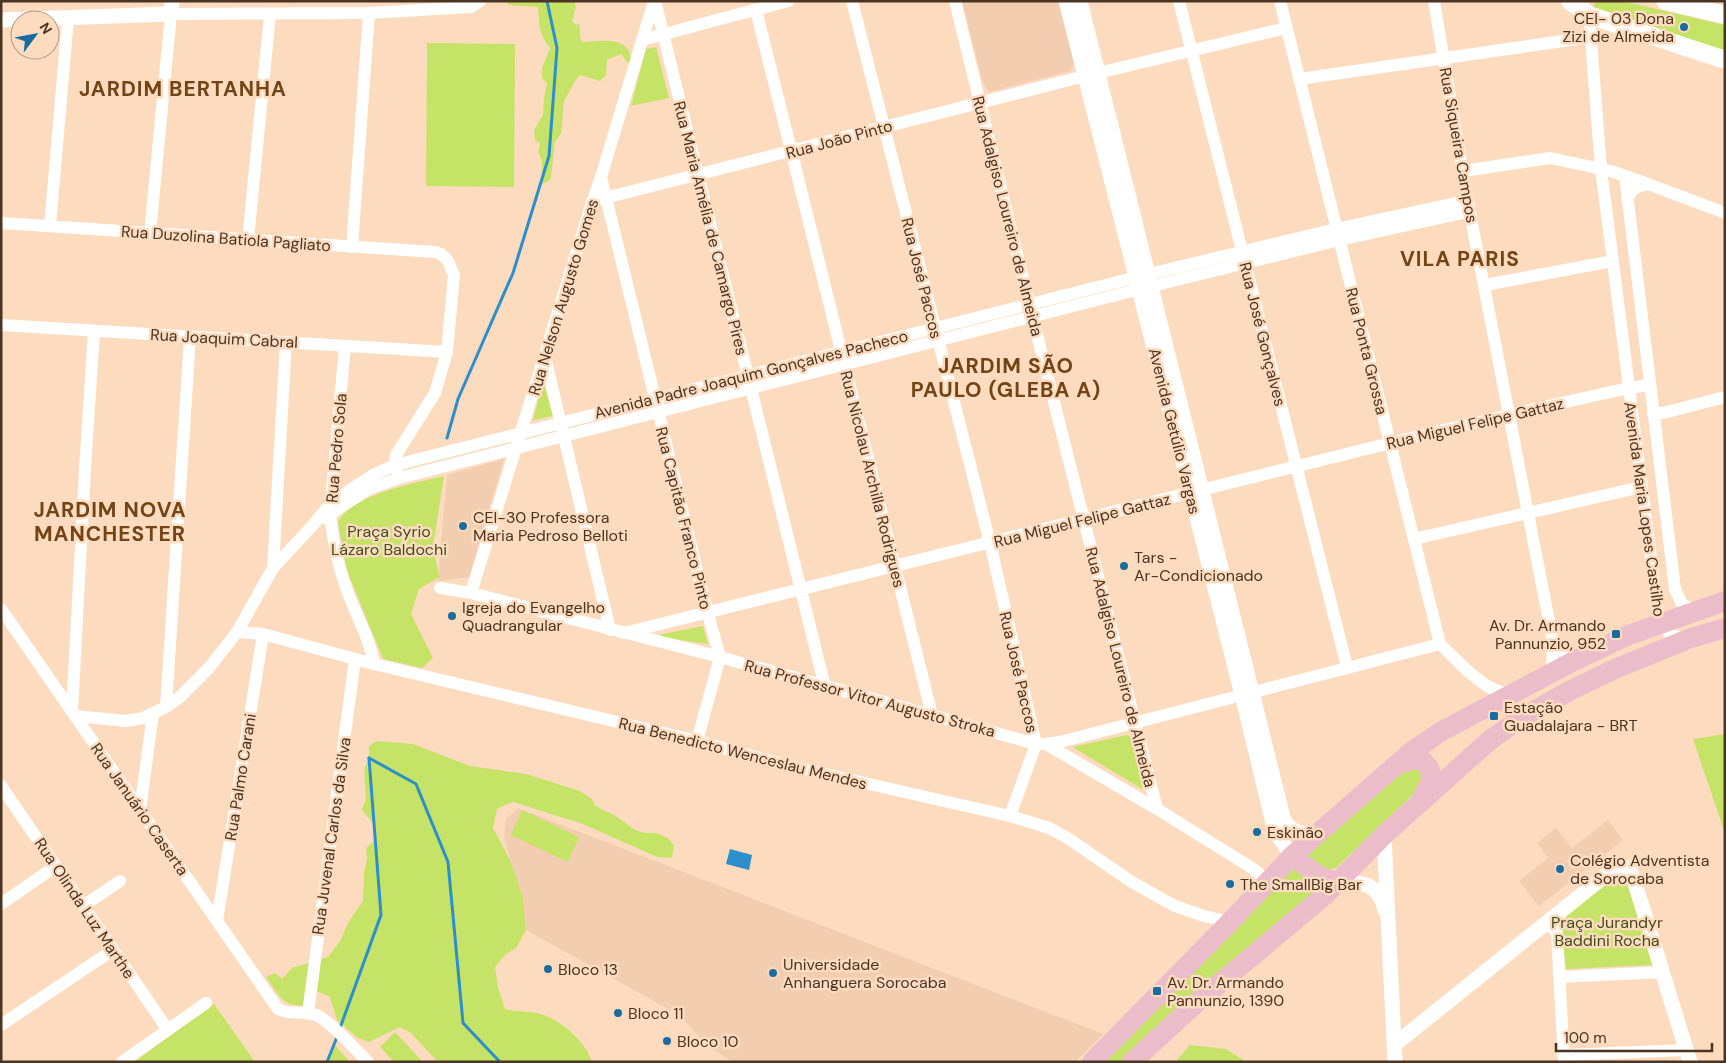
<svg xmlns="http://www.w3.org/2000/svg" width="1726" height="1063" viewBox="0 0 1726 1063" font-family="'DM Sans',sans-serif">
  <rect width="100%" height="100%" fill="#fddbbf"/>
  <!-- built -->
  <g fill="#f2cdaf">
    <path d="M 962,1 L 1059,1 L 1074,64 L 1070,71 L 989,92 L 983,83 Z"/>
    <path d="M 504,459 L 469,577 L 438,581 L 447,475 Z"/>
    <path d="M 518,808 L 1103,1034 L 1075,1062 L 733,1062 L 709,1047 L 679,1015 L 526,930 L 523,897 L 511,862 L 504,836 L 506,819 Z"/>
    <path d="M 1608,820 L 1623,840 L 1539,906 L 1519,881 L 1548,858 L 1537,843 L 1556,828 L 1572,848 Z"/>
  </g>
  <!-- green -->
  <g fill="#c5e366">
    <path d="M 507,1 L 574,1 L 576,7 L 572,21 L 576,25 L 579,24 C 581,31 579,37 582,42 C 600,41 630,35 631,60 L 628,63 L 621,54 L 607,60 L 606,75 L 600,81 L 580,75 L 575,81 L 564,101 L 561,134 L 555,142 L 551,177 L 549,181 L 542,184 L 542,161 L 538,152 L 540,143 L 535,140 L 534,130 L 543,115 L 544,98 L 547,83 L 542,78 L 542,68 L 550,48 C 539,36 539,23 538,7 L 508,5 Z"/>
    <path d="M 1597,1 L 1622,1 L 1725,25 L 1725,50 L 1651,30 L 1593,11 L 1594,4 Z"/>
    <path d="M 427,43 L 515,44 L 514,187 L 426,186 Z"/>
    <path d="M 656,47 L 669,98 L 631,106 L 646,49 Z"/>
    <path d="M 543,381 L 553,416 L 533,420 Z"/>
    <path d="M 444,476 L 433,547 L 439,575 L 441,576 L 419,589 L 411,614 L 433,658 L 422,668 L 383,659 L 346,568 L 338,522 C 353,494 415,483 444,476 Z"/>
    <path d="M 703,626 L 708,644 L 653,636 Z"/>
    <path d="M 1725,734 L 1725,833 L 1693,739 Z"/>
    <path d="M 1127,735 L 1132,738 L 1143,787 L 1142,789 L 1074,748 L 1076,746 Z"/>
    <path d="M 377,741 L 413,744 L 470,766 L 526,774 L 580,791 L 592,799 L 595,806 L 616,816 L 635,830 L 645,833 L 656,833 L 668,838 L 674,846 L 672,858 L 657,857 L 583,824 L 513,802 L 497,809 L 493,828 L 511,862 L 523,897 L 526,930 L 516,948 L 506,954 L 495,967 L 498,987 L 505,1009 C 516,1012 526,1011 537,1013 C 559,1018 585,1040 592,1062 L 438,1062 L 411,1033 L 400,1027 L 369,1042 L 358,1038 L 337,1020 L 330,997 L 310,988 L 307,1005 C 281,1008 280,995 266,977 L 275,973 L 282,979 L 292,968 L 328,957 L 340,941 L 349,921 L 363,901 L 364,873 L 367,859 L 366,848 L 376,839 L 376,827 L 362,810 L 366,799 L 364,769 L 369,758 L 369,746 Z"/>
    <path d="M 1415,762 L 1426,782 L 1336,868 L 1328,870 L 1307,856 L 1404,765 Z"/>
    <path d="M 522,810 L 579,837 L 568,862 L 511,835 Z"/>
    <path d="M 1296,868 L 1316,881 L 1314,887 L 1315,892 L 1122,1062 L 1100,1062 L 1282,878 Z"/>
    <path d="M 1623,874 L 1628,876 L 1654,965 L 1566,969 L 1561,926 L 1565,917 L 1615,877 Z"/>
    <path d="M 214,1004 L 255,1062 L 134,1062 Z"/>
    <path d="M 395,1032 L 423,1062 L 394,1062 L 380,1047 Z"/>
    <path d="M 334,1044 L 350,1062 L 327,1062 Z"/>
    <path d="M 1190,1045 L 1226,1049 L 1247,1062 L 1175,1062 Z"/>
  </g>
  <!-- water -->
  <path fill="#2c8ecb" d="M 730,849 L 752,855 L 749,870 L 726,864 Z"/>
  <g fill="none" stroke-linecap="round" stroke-linejoin="round">
    <!-- stream -->
    <g stroke="#2c8ecb" stroke-width="3">
      <path d="M 447,438 L 458,399 L 513,273 L 549,156 L 557,48 L 547,1"/>
      <path d="M 369,758 L 416,784 L 448,862 L 463,1023 L 500,1062"/>
      <path d="M 340,1028 L 381,915 L 369,758"/>
      <path d="M 327,1062 L 337,1037"/>
    </g>
    <!-- minor -->
    <g stroke="#fff" stroke-width="12">
      <path d="M 655,1 L 825,687"/>
      <path d="M 852,1 L 990,543 L 1036,744 L 1010,816"/>
      <path d="M 955,1 L 1030,307 L 1157,809"/>
      <path d="M 1179,1 L 1347,667"/>
      <path d="M 1280,1 L 1440,644 C 1458,661 1484,692 1510,694"/>
      <path d="M 1434,1 L 1467,198 L 1553,642"/>
      <path d="M 756,10 L 932,715"/>
      <path d="M 1589,15 L 1601,169 L 1658,613 C 1662,629 1670,638 1687,638"/>
      <path d="M 642,40 L 788,1"/>
      <path d="M 1098,73 L 1286,28"/>
      <path d="M 1299,79 L 1591,37"/>
      <path d="M 1463,171 L 1550,158 L 1611,171 L 1648,184 C 1637,186 1632,189 1627,198"/>
      <path d="M 1625,176 L 1675,589 L 1682,604 L 1694,611"/>
      <path d="M 601,177 L 706,607 L 720,657 L 697,741"/>
      <path d="M 1648,184 L 1725,213"/>
      <path d="M 601,199 L 1085,76"/>
      <path d="M 1,223 L 435,252 L 441,254 L 448,261 L 454,275 L 447,352 L 435,393 L 396,455 L 395,465 L 397,471"/>
      <path d="M 50,226 L 68,18"/>
      <path d="M 150,233 L 171,14 L 369,13 L 471,7 L 480,1"/>
      <path d="M 248,240 L 270,14"/>
      <path d="M 352,247 L 369,13"/>
      <path d="M 1149,274 L 1336,229 L 1460,202 L 1467,198"/>
      <path d="M 1485,285 L 1613,261"/>
      <path d="M 1152,286 L 1339,240 L 1463,213 L 1471,215"/>
      <path d="M 1,325 L 447,352"/>
      <path d="M 345,346 L 330,513 C 333,543 340,575 352,603 C 360,623 371,643 374,664"/>
      <path d="M 545,357 L 610,630"/>
      <path d="M 1653,414 L 1667,412 L 1725,397"/>
      <path d="M 324,518 L 367,490 L 399,478 L 1140,289"/>
      <path d="M 1414,539 L 1641,487"/>
      <path d="M 273,568 L 286,342"/>
      <path d="M 440,588 L 471,593 L 720,657 L 1036,744 L 1046,744 L 1157,809 L 1252,868 L 1269,882"/>
      <path d="M 471,593 L 592,202 L 601,177 L 654,1"/>
      <path d="M 1,609 L 278,1009 C 290,1015 304,1011 316,1015 C 328,1019 357,1051 368,1062"/>
      <path d="M 237,632 L 263,634 L 374,664 L 697,741 L 785,765 L 1010,816 L 1049,828 L 1066,837 L 1132,882 L 1175,906 L 1204,916 L 1230,922"/>
      <path d="M 624,633 L 1435,432 L 1579,399 L 1629,388 L 1650,385"/>
      <path d="M 1552,671 L 1553,642 L 1574,661"/>
      <path d="M 166,707 L 190,337"/>
      <path d="M 72,712 L 85,469 L 94,331"/>
      <path d="M 75,716 L 126,721 L 143,718 L 166,707 L 180,697 L 209,668 L 237,632 L 273,568 L 313,525 L 332,502 L 373,475 L 395,465 L 1137,277"/>
      <path d="M 1046,744 L 1060,742 L 1440,644"/>
      <path d="M 1,786 L 168,1030"/>
      <path d="M 140,810 L 153,714"/>
      <path d="M 1,904 L 56,866"/>
      <path d="M 83,906 L 120,881"/>
      <path d="M 217,921 L 263,634"/>
      <path d="M 1543,925 C 1550,924 1554,928 1557,934 L 1564,1062"/>
      <path d="M 1560,977 L 1663,972"/>
      <path d="M 308,1013 L 355,659"/>
      <path d="M 1,1025 L 113,950"/>
      <path d="M 1563,1055 L 1687,1050"/>
      <path d="M 122,1062 L 206,1003"/>
    </g>
    <!-- tertiary -->
    <g stroke="#fff" stroke-width="15">
      <path d="M 1066,1 L 1242,695 L 1273,823 L 1278,836 L 1292,856"/>
      <path d="M 1080,1 L 1283,817 C 1288,832 1302,834 1316,835"/>
      <path d="M 1,20 L 171,14 L 172,1"/>
      <path d="M 1384,835 L 1395,1062"/>
      <path d="M 1336,883 C 1361,882 1378,881 1385,910"/>
      <path d="M 1394,1045 L 1611,871 C 1625,862 1628,866 1634,880 L 1690,1062"/>
    </g>
    <!-- secondary -->
    <g stroke="#fff" stroke-width="18">
      <path d="M 1570,1 L 1589,15 L 1725,60"/>
      <path d="M 1665,1 L 1725,15"/>
    </g>
    <!-- primary -->
    <g stroke="#ebbdca" stroke-width="20">
      <path d="M 1399,764 L 1412,760 L 1420,759 C 1438,772 1431,782 1422,798"/>
      <path d="M 1292,856 L 1318,875 L 1336,883"/>
      <path d="M 1092,1062 L 1230,922 L 1292,856 L 1411,752 L 1442,731 L 1574,661 L 1629,635 L 1725,601"/>
      <path d="M 1132,1062 L 1194,1005 L 1325,895 L 1384,835 L 1490,740 L 1523,717 L 1573,689 L 1617,668 L 1691,638 L 1725,628"/>
    </g>
  </g>
  <!-- markers -->
  <g fill="#1b6c9e" stroke="#fddbbf" stroke-width="2">
    <circle cx="1684" cy="27" r="5"/>
    <circle cx="463" cy="526" r="5"/>
    <circle cx="1124" cy="566" r="5"/>
    <circle cx="452" cy="616" r="5"/>
    <rect x="1611" y="629" width="10" height="10" rx="2.5"/>
    <rect x="1489" y="711" width="10" height="10" rx="2.5"/>
    <circle cx="1257" cy="832" r="5"/>
    <circle cx="1560" cy="869" r="5"/>
    <circle cx="1230" cy="884" r="5"/>
    <circle cx="548" cy="969" r="5"/>
    <circle cx="773" cy="973" r="5"/>
    <rect x="1152" y="986" width="10" height="10" rx="2.5"/>
    <circle cx="618" cy="1013" r="5"/>
    <circle cx="667" cy="1041" r="5"/>
  </g>
  <g text-anchor="middle" stroke-width="5" stroke-linejoin="round" paint-order="stroke">
    <!-- poi labels -->
    <g font-size="16" fill="#4b3522" stroke="#fddbbf" text-anchor="start">
      <text x="1674" y="24" text-anchor="end">CEI- 03 Dona<tspan x="1674" dy="18">Zizi de Almeida</tspan></text>
      <text x="473" y="523">CEI-30 Professora<tspan x="473" dy="18">Maria Pedroso Belloti</tspan></text>
      <text x="1134" y="563">Tars -<tspan x="1134" dy="18">Ar-Condicionado</tspan></text>
      <text x="462" y="613">Igreja do Evangelho<tspan x="462" dy="18">Quadrangular</tspan></text>
      <text x="1606" y="631" text-anchor="end">Av. Dr. Armando<tspan x="1606" dy="18">Pannunzio, 952</tspan></text>
      <text x="1504" y="713">Estação<tspan x="1504" dy="18">Guadalajara - BRT</tspan></text>
      <text x="1267" y="838">Eskinão</text>
      <text x="1570" y="866">Colégio Adventista<tspan x="1570" dy="18">de Sorocaba</tspan></text>
      <text x="1240" y="890">The SmallBig Bar</text>
      <text x="783" y="970">Universidade<tspan x="783" dy="18">Anhanguera Sorocaba</tspan></text>
      <text x="558" y="975">Bloco 13</text>
      <text x="1167" y="988">Av. Dr. Armando<tspan x="1167" dy="18">Pannunzio, 1390</tspan></text>
      <text x="628" y="1019">Bloco 11</text>
      <text x="677" y="1047">Bloco 10</text>
    </g>
    <!-- street labels -->
    <g font-size="16" fill="#4b3522" stroke="#fddbbf">
      <text transform="translate(839 139) rotate(-15)" y="6">Rua João Pinto</text>
      <text transform="translate(1459 145) rotate(80)" y="6">Rua Siqueira Campos</text>
      <text transform="translate(1008 216) rotate(76)" y="6">Rua Adalgiso Loureiro de Almeida</text>
      <text transform="translate(711 228) rotate(76)" y="6">Rua Maria Amélia de Camargo Pires</text>
      <text transform="translate(226 238) rotate(4)" y="6">Rua Duzolina Batiola Pagliato</text>
      <text transform="translate(922 278) rotate(76)" y="6">Rua José Paccos</text>
      <text transform="translate(563 297) rotate(-73)" y="6">Rua Nelson Augusto Gomes</text>
      <text transform="translate(1263 334) rotate(76)" y="6">Rua José Gonçalves</text>
      <text transform="translate(224 338) rotate(3)" y="6">Rua Joaquim Cabral</text>
      <text transform="translate(1367 351) rotate(76)" y="6">Rua Ponta Grossa</text>
      <text transform="translate(751 374) rotate(-14)" y="6">Avenida Padre Joaquim Gonçalves Pacheco</text>
      <text transform="translate(1475 423) rotate(-13)" y="6">Rua Miguel Felipe Gattaz</text>
      <text transform="translate(1175 431) rotate(76)" y="6">Avenida Getúlio Vargas</text>
      <text transform="translate(336 448) rotate(-85)" y="6">Rua Pedro Sola</text>
      <text transform="translate(873 479) rotate(76)" y="6">Rua Nicolau Archilla Rodrigues</text>
      <text transform="translate(1645 509) rotate(82)" y="6">Avenida Maria Lopes Castilho</text>
      <text transform="translate(684 518) rotate(76)" y="6">Rua Capitão Franco Pinto</text>
      <text transform="translate(1082 520) rotate(-14)" y="6">Rua Miguel Felipe Gattaz</text>
      <text transform="translate(1121 667) rotate(76)" y="6">Rua Adalgiso Loureiro de Almeida</text>
      <text transform="translate(1019 672) rotate(77)" y="6">Rua José Paccos</text>
      <text transform="translate(870 698) rotate(15)" y="6">Rua Professor Vitor Augusto Stroka</text>
      <text transform="translate(743 753) rotate(14)" y="6">Rua Benedicto Wenceslau Mendes</text>
      <text transform="translate(240 777) rotate(-81)" y="6">Rua Palmo Carani</text>
      <text transform="translate(140 809) rotate(55)" y="6">Rua Januário Caserta</text>
      <text transform="translate(331 836) rotate(-82)" y="6">Rua Juvenal Carlos da Silva</text>
      <text transform="translate(85 908) rotate(56)" y="6">Rua Olinda Luz Marthe</text>
    </g>
    <!-- park labels -->
    <g font-size="16" fill="#414d1a" stroke="#fddbbf">
      <text x="389" y="537">Praça Syrio<tspan x="389" dy="18">Lázaro Baldochi</tspan></text>
      <text x="1607" y="928">Praça Jurandyr<tspan x="1607" dy="18">Baddini Rocha</tspan></text>
    </g>
    <!-- district labels -->
    <g font-size="21" font-weight="bold" letter-spacing="1" fill="#734416" stroke="#fddbbf">
      <text x="183" y="96">JARDIM BERTANHA</text>
      <text x="1460" y="266">VILA PARIS</text>
      <text x="1006" y="373">JARDIM SÃO<tspan x="1006" dy="24">PAULO (GLEBA A)</tspan></text>
      <text x="110" y="517">JARDIM NOVA<tspan x="110" dy="24">MANCHESTER</tspan></text>
    </g>
  </g>
  <!-- border -->
  <rect width="1726" height="1063" fill="none" stroke="#4b3522" stroke-width="5"/>
  <!-- north arrow -->
  <g transform="translate(35 35) rotate(58)"><circle r="24" fill="#fddbbf" stroke="#b69980"/>
  <path d="M0-4L9 19L0 12L-9 19Z" fill="#1b6c9e"/>
  <text y="-8" font-size="14" font-weight="bold" text-anchor="middle" fill="#4b3522">N</text>
  </g>
  <!-- scale -->
  <path d="M1556 1043v8h156v-8" fill="none" stroke="#4b3522" stroke-width="2.5"/>
  <text x="1564" y="1043" font-size="15" fill="#4b3522" stroke="#fddbbf" stroke-width="4" paint-order="stroke">100 m</text>
</svg>
